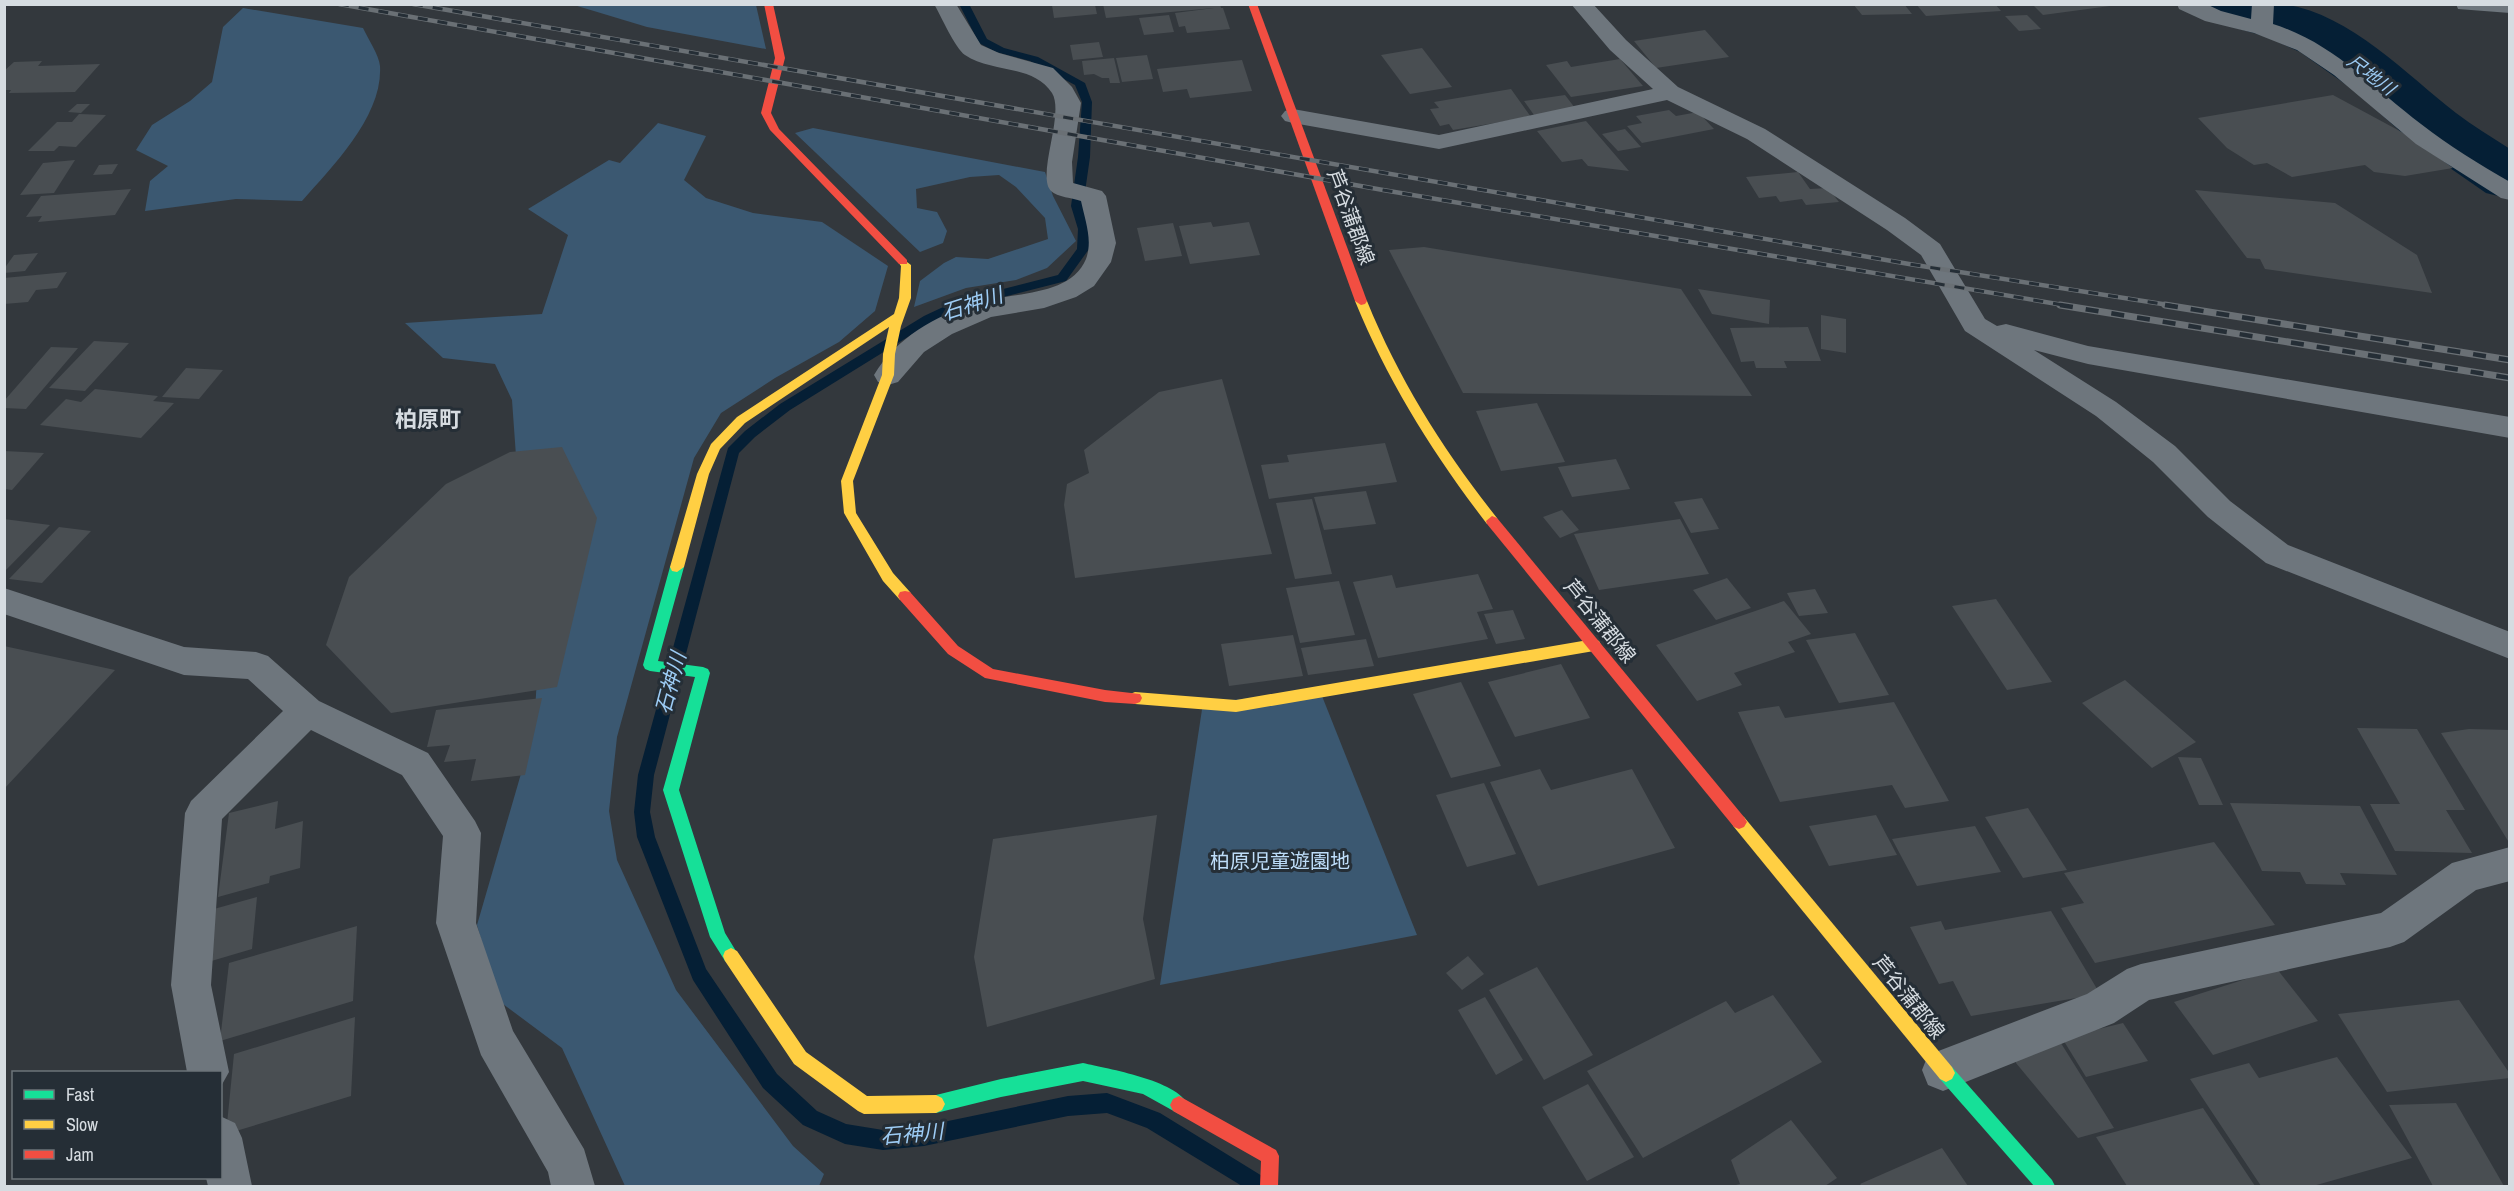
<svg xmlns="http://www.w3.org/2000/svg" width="2514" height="1191" viewBox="0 0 2514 1191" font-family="'Archivo Narrow','Noto Sans JP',sans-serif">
  <rect width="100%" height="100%" fill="#33383d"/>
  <!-- green -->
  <g fill="#3b5871">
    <path d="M 574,5 L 756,5 L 766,49 L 647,27 Z"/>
    <path d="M 243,8 L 363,28 C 368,39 379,55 380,66 C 383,116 333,166 302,201 L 236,199 L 145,211 L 150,181 L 168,166 L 136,150 L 152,125 L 190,101 L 212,82 L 223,27 Z"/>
    <path d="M 658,123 L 706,136 L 684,180 L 706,198 L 753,213 L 822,222 L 888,266 L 875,311 L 839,342 L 775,378 L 721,413 L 694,458 L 617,737 L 609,811 L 617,860 L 676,990 L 793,1146 L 824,1174 L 819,1186 L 625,1186 L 562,1048 L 499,1001 L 477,925 L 534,729 L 544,556 L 516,456 L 512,400 L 495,364 L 443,358 L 405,323 L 542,314 L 568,235 L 528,209 L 609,160 L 620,163 Z"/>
    <path d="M 813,128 L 1045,172 L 1053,196 L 1076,241 L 1047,268 L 1016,280 L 966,288 L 914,307 L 920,281 L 944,263 L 956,257 L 988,259 L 1048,239 L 1045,218 L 1016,187 L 999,175 L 970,177 L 916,189 L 917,208 L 937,212 L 947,231 L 943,243 L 920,252 L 795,133 Z"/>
    <path d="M 1320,691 L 1417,935 L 1160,985 L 1203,703 Z"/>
  </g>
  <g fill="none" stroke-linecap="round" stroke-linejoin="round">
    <!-- stream -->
    <path fill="#051f35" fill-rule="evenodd" d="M 959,4 L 969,4 L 987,39 L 1004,48 L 1038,57 L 1085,83 L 1092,102 L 1090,157 L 1083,206 L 1090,229 L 1089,249 L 1066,281 L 964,307 L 932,322 L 790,410 L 755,437 L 739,453 L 654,775 L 650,812 L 655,837 L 706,969 L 777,1074 L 817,1111 L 846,1124 L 883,1130 L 924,1126 L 1068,1096 L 1107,1093 L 1160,1113 L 1267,1179 L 1270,1186 L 1242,1186 L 1147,1128 L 1107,1113 L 1068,1116 L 924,1146 L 883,1150 L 845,1144 L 803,1125 L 763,1088 L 693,980 L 637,837 L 634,812 L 638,775 L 728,448 L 745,431 L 780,404 L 924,316 L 956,301 L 1058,275 L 1077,249 L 1078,229 L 1071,206 L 1078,157 L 1082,102 L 1075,85 L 1030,61 L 996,52 L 979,43 Z"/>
    <!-- river -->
    <path fill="#051f35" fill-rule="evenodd" d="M 2186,4 C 2217,4 2253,1 2283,4 C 2349,13 2406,74 2456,113 C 2473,126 2492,137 2510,149 L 2510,199 L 2486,193 L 2411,141 L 2355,91 L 2300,52 L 2267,37 L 2195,16 Z"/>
  </g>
  <!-- building -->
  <g fill="#494e52">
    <path d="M 1103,4 L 1220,4 L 1221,8 L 1223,8 L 1230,29 L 1187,33 L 1185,26 L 1179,27 L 1175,13 L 1214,8 L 1106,18 Z"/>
    <path d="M 1853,4 L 1904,4 L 1912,14 L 1862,15 Z"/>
    <path d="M 1916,4 L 1995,4 L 2001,11 L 1926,16 Z"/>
    <path d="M 2032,4 L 2110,4 L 2110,6 L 2043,15 Z"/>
    <path d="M 1052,5 L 1095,5 L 1097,14 L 1054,18 Z"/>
    <path d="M 1169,15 L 1174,32 L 1144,35 L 1139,18 Z"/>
    <path d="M 2027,15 L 2041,29 L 2019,31 L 2005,16 Z"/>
    <path d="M 1705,30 L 1729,57 L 1656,68 L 1634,41 Z"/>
    <path d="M 1099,42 L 1103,57 L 1073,60 L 1070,45 Z"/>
    <path d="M 1422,48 L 1452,87 L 1410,94 L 1381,55 Z"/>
    <path d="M 1147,55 L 1153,79 L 1122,82 L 1116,58 Z"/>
    <path d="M 1114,58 L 1120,83 L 1110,83 L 1109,78 L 1102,78 L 1094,74 L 1084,75 L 1082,61 Z"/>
    <path d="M 1620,59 L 1643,86 L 1571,97 L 1546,65 L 1567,61 L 1571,67 Z"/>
    <path d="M 1242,60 L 1252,91 L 1190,98 L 1187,89 L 1163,92 L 1157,69 Z"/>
    <path d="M 42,61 L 38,66 L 100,64 L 75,92 L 9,93 L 11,90 L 4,90 L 4,71 L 14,62 Z"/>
    <path d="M 1511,89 L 1531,117 L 1453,130 L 1449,124 L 1440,126 L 1430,109 L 1439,108 L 1434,102 Z"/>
    <path d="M 1565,95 L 1575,108 L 1534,115 L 1524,101 Z"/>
    <path d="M 2333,95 L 2409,136 L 2453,168 L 2405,176 L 2374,172 L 2365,165 L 2292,177 L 2267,163 L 2254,165 L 2227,148 L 2198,118 Z"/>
    <path d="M 77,104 L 90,104 L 81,113 L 68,112 Z"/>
    <path d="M 1669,110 L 1676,116 L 1698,112 L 1714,129 L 1642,143 L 1627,126 L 1642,123 L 1636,116 Z"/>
    <path d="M 79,114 L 106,115 L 76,147 L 59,146 L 54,151 L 28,151 L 57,122 L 72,122 Z"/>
    <path d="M 1586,121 L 1629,171 L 1588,166 L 1582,159 L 1562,162 L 1537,131 Z"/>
    <path d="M 1625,129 L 1641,147 L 1618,151 L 1602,134 Z"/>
    <path d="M 75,160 L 54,193 L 20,195 L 43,163 Z"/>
    <path d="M 118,164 L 112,174 L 93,175 L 99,165 Z"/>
    <path d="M 1798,172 L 1810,189 L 1828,188 L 1839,202 L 1806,205 L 1802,199 L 1780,202 L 1776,196 L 1759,198 L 1746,177 Z"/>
    <path d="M 131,189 L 115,215 L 38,222 L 42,216 L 26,217 L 41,196 Z"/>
    <path d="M 2195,190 L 2335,203 L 2417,255 L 2432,293 L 2265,269 L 2260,259 L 2247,258 Z"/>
    <path d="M 1211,222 L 1213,227 L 1249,222 L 1260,255 L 1190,264 L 1179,226 Z"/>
    <path d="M 1173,223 L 1182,256 L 1145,261 L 1137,228 Z"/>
    <path d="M 1424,247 L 1681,289 L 1752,396 L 1463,393 L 1389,250 Z"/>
    <path d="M 38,253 L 25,271 L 4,273 L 4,269 L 14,255 Z"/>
    <path d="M 67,272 L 57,288 L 36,290 L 28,302 L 4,304 L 4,278 Z"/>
    <path d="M 1698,289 L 1770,300 L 1769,324 L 1712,314 Z"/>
    <path d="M 1821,315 L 1846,319 L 1846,353 L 1821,349 Z"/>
    <path d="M 1808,327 L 1821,361 L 1784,361 L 1787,368 L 1756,368 L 1754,361 L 1741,362 L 1730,328 Z"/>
    <path d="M 94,341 L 129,343 L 85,391 L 49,388 Z"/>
    <path d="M 51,347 L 78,348 L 26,409 L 4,408 L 4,401 Z"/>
    <path d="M 186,368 L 223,370 L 199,399 L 162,397 Z"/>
    <path d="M 1222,379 L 1272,554 L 1075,578 L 1064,505 L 1067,484 L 1089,473 L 1084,450 L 1159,392 Z"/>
    <path d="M 95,389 L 158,396 L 153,401 L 174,403 L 141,438 L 40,425 L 66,399 L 81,402 Z"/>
    <path d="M 1537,403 L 1565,462 L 1501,471 L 1476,411 Z"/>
    <path d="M 1385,443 L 1397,482 L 1269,499 L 1261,465 L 1289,462 L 1287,455 Z"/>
    <path d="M 562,447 L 597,518 L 557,687 L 391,713 L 326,645 L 349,577 L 446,484 L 510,452 Z"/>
    <path d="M 4,451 L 44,453 L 12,490 L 4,489 Z"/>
    <path d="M 1616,459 L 1630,489 L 1572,497 L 1558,467 Z"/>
    <path d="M 1366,491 L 1376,524 L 1324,530 L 1314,497 Z"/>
    <path d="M 1702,498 L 1719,529 L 1691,533 L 1674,502 Z"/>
    <path d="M 1312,499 L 1332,574 L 1295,579 L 1276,503 Z"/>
    <path d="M 1562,510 L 1579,530 L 1560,538 L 1543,517 Z"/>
    <path d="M 4,519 L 50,525 L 4,572 Z"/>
    <path d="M 1680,519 L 1709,574 L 1599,590 L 1574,534 Z"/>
    <path d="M 59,527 L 91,531 L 42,583 L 9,579 Z"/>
    <path d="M 1478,574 L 1493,609 L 1477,612 L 1488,639 L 1378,658 L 1353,582 L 1392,575 L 1396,588 Z"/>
    <path d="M 1727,578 L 1751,608 L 1716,620 L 1693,590 Z"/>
    <path d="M 1339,581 L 1355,635 L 1300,643 L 1286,588 Z"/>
    <path d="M 1815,589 L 1828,613 L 1799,616 L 1787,593 Z"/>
    <path d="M 1996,599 L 2052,682 L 2007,690 L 1952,606 Z"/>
    <path d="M 1784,601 L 1811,634 L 1788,642 L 1795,652 L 1734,673 L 1742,685 L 1697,701 L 1656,645 Z"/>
    <path d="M 1513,610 L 1525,639 L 1496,644 L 1484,614 Z"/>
    <path d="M 1855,633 L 1889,695 L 1839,703 L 1806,640 Z"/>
    <path d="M 1293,635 L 1303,676 L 1229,686 L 1221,644 Z"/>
    <path d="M 1366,639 L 1374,666 L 1308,675 L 1301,648 Z"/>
    <path d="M 4,646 L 115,670 L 4,789 Z"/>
    <path d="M 1561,664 L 1590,718 L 1515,737 L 1488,682 Z"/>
    <path d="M 2125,680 L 2196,742 L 2152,768 L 2082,703 Z"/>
    <path d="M 1461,682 L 1501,766 L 1451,778 L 1413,694 Z"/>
    <path d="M 542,698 L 525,775 L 471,781 L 476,759 L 444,762 L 450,745 L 427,747 L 436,710 Z"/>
    <path d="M 1894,702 L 1949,801 L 1905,808 L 1892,785 L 1780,802 L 1738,712 L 1779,706 L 1785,718 Z"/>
    <path d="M 2357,728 L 2417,729 L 2465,810 L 2446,810 L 2472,853 L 2395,851 L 2370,804 L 2400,804 Z"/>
    <path d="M 2469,729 L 2510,730 L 2510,844 L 2441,733 Z"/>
    <path d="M 2178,757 L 2201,758 L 2223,805 L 2199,805 Z"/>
    <path d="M 1540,769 L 1551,790 L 1632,769 L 1675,848 L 1538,886 L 1490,782 Z"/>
    <path d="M 1484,783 L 1516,854 L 1467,867 L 1436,795 Z"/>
    <path d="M 278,801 L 275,829 L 303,821 L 300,868 L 270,876 L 269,883 L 218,897 L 229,813 Z"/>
    <path d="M 2230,803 L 2360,806 L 2397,875 L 2340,873 L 2346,885 L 2306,884 L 2300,872 L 2262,871 Z"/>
    <path d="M 2028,808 L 2067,870 L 2023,878 L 1985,817 Z"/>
    <path d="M 1157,815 L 1143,919 L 1155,979 L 987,1027 L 974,957 L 993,839 Z"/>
    <path d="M 1876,815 L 1897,855 L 1829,866 L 1809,826 Z"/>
    <path d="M 1975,826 L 2001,872 L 1917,886 L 1892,839 Z"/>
    <path d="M 2214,842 L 2275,925 L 2095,963 L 2061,908 L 2084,903 L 2064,873 Z"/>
    <path d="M 257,897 L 252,949 L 208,962 L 214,909 Z"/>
    <path d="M 2051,911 L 2100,994 L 1971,1016 L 1953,981 L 1939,984 L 1910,927 L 1941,921 L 1945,930 Z"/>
    <path d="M 357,926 L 353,1001 L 220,1041 L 229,963 Z"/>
    <path d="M 1468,956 L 1484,974 L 1462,990 L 1446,973 Z"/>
    <path d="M 1537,967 L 1593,1055 L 1544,1080 L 1489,990 Z"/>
    <path d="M 2277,969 L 2318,1021 L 2213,1055 L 2174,1002 Z"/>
    <path d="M 1773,995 L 1822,1062 L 1643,1158 L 1587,1071 L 1726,1001 L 1735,1013 Z"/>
    <path d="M 1485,997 L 1523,1060 L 1496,1075 L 1458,1010 Z"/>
    <path d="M 2459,1000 L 2510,1074 L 2510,1078 L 2387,1092 L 2338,1014 Z"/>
    <path d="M 355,1017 L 351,1096 L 226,1134 L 234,1054 Z"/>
    <path d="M 2123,1023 L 2148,1061 L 2086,1077 L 2062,1038 Z"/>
    <path d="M 2059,1040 L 2114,1128 L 2078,1138 L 2016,1063 L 2016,1051 Z"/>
    <path d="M 2337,1057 L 2412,1158 L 2313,1186 L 2261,1186 L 2190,1079 L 2249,1063 L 2259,1078 Z"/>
    <path d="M 1588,1084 L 1634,1157 L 1587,1181 L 1542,1107 Z"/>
    <path d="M 2456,1103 L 2504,1186 L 2433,1186 L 2389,1105 Z"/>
    <path d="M 2203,1108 L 2255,1186 L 2127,1186 L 2096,1137 Z"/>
    <path d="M 1791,1120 L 1837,1178 L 1825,1186 L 1732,1186 L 1740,1184 L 1731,1160 Z"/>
    <path d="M 1942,1148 L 1968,1186 L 1862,1186 L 1860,1184 Z"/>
  </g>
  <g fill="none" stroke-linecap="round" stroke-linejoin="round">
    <!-- street -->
    <g fill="#6e767d" fill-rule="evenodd">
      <path d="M 934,4 L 956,4 L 981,45 L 999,53 L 1053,68 L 1072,87 L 1081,103 L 1072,162 L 1073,183 L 1102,191 L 1106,196 L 1116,243 L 1111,262 L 1094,286 L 1076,297 L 1044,308 L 991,317 L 952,334 L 924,352 L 898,382 L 888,385 L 878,382 L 874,375 C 896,338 935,316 976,303 C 1008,292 1070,298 1086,259 C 1093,240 1085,220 1081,201 C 1073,198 1057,197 1051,191 C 1036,176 1065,114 1052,93 C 1033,64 991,73 965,55 C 955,48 941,16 934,4 Z"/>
      <path d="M 1571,4 L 1593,4 L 1626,40 L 1678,87 L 1765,129 L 1905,218 L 1940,244 L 1985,319 L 1997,326 L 2006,324 L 2088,346 L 2510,417 L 2510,438 L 2088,364 L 2034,350 L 2116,402 L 2175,446 L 2230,501 L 2288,545 L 2510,632 L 2510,659 L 2266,563 L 2208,517 L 2153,462 L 2096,416 L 1965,331 L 1921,255 L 1887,230 L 1747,139 L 1667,100 L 1439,149 L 1293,123 L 1285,121 L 1281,116 L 1285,111 L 1293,109 L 1439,135 L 1653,89 L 1610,50 Z"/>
      <path d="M 2177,4 L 2206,4 L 2221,11 L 2251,19 L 2252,4 L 2274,4 L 2273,24 C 2333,43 2372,87 2421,124 C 2449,146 2479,164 2510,182 L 2510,200 L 2501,198 L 2416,144 L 2334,75 L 2297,50 L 2254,33 L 2205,21 L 2179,9 Z"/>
      <path d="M 2456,4 L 2510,4 L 2510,13 L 2458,9 Z"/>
      <path d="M 4,588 L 184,647 L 256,652 L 268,656 L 319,701 L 428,753 L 475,821 L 481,833 L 476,923 L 513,1031 L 584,1149 L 595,1186 L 551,1186 L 548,1172 L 481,1055 L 436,923 L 443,836 L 402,775 L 311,730 L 222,819 L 211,985 L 229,1072 L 220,1088 L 220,1072 L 187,1072 L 171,985 L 185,813 L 191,801 L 283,711 L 248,679 L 184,675 L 4,614 Z"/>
      <path d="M 2510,847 L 2510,881 L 2476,890 L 2404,942 L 2390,947 L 2149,1000 L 2114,1023 L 1943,1091 L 1928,1085 L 1922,1070 L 1928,1055 L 2087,994 L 2127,969 L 2141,964 L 2381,913 L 2452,863 Z"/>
      <path d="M 220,1116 L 235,1123 L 242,1138 L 252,1186 L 208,1186 L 206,1178 L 220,1178 Z"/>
    </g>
    <!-- fast -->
    <g fill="#16e098" fill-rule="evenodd">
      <path d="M 677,562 L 684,567 L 658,661 L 703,667 L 708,669 L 710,673 L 679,790 L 725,933 L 739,956 L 737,961 L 731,964 L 725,961 L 710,937 L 663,790 L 695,677 L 650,671 L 645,669 L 643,665 L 670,567 Z"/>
      <path d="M 1083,1063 C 1108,1069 1177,1080 1188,1105 L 1185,1111 L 1179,1114 L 1143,1094 L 1083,1081 L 1001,1097 L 936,1113 L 930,1110 L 927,1104 L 930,1098 L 936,1095 L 1001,1079 Z"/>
      <path d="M 1946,1064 L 1952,1067 L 2052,1180 L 2055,1186 L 2034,1186 L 1940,1079 L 1937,1073 L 1940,1067 Z"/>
    </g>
    <!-- slow -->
    <g fill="#ffcf43" fill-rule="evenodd">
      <path d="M 903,259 L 911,265 L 911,298 L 901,326 L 895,354 L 894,375 L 853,481 L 856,513 L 893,573 L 910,592 L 912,596 L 910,600 L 900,600 L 883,581 L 844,513 L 841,481 L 882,375 L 883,354 L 889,327 L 745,423 L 720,449 L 709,474 L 684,567 L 677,572 L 672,571 L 670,567 L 697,474 L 711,444 L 737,417 L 894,314 L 899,298 L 901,266 L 898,262 Z"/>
      <path d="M 1361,297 L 1367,301 C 1399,380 1444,451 1497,518 L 1498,521 L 1497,524 L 1487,524 C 1434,455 1388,382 1355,301 Z"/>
      <path d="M 1594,639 L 1599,641 L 1601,645 L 1599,649 L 1594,651 L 1236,712 L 1135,704 L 1130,702 L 1128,698 L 1130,694 L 1135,692 L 1236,700 Z"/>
      <path d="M 1739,815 L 1744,817 L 1952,1067 L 1955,1073 L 1952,1079 L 1946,1082 L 1940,1079 L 1734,827 L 1731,822 L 1734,817 Z"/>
      <path d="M 731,948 L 737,951 L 806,1052 L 867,1096 L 936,1095 L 942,1098 L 945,1104 L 942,1110 L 936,1113 L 864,1114 L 858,1111 L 794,1064 L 725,961 L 723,956 L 725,951 Z"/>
    </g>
    <!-- jam -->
    <g fill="#f24e42" fill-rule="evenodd">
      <path d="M 764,4 L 773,4 L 785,58 L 771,113 L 779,129 L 907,260 L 907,264 L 899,264 L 770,130 L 761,113 L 775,58 Z"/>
      <path d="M 1248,4 L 1257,4 L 1367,301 L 1365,304 L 1361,305 L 1355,301 Z"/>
      <path d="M 1492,516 L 1497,518 L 1744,817 L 1747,822 L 1744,827 L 1739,829 L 1734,827 L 1487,524 L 1486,521 Z"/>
      <path d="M 905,591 L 910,592 L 958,646 L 993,669 L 1105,690 L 1140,694 L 1142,698 L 1140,702 L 1135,704 L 1105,702 L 985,678 L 948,654 L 900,600 L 898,596 L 900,592 Z"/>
      <path d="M 1179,1096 L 1276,1150 L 1279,1156 L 1278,1186 L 1260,1186 L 1261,1161 L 1173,1111 L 1170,1105 L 1173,1099 Z"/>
    </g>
    <!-- rail-far1 casing -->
    <g stroke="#6a7075" stroke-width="4.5">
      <g id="rail-far1">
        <path d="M 339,4 L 1383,190 L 2069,306"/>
        <path d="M 413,4 L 1909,264 L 2175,306"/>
      </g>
    </g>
    <!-- rail casing -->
    <g stroke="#6a7075" stroke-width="7">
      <g id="rail">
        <path d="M 2060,305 L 2510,378"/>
        <path d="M 2165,305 L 2510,360"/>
      </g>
    </g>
    <!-- rail-far1 -->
    <use href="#rail-far1" stroke="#252e36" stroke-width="3" stroke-dasharray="10" stroke-linecap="butt"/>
    <!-- rail -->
    <use href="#rail" stroke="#252e36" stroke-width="4.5" stroke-dasharray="13" stroke-linecap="butt"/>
  </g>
  <g text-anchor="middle" stroke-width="6" stroke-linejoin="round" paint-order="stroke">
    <!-- far-water labels -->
    <g font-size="18" font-style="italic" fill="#9dccf5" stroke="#252e36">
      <text transform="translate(2371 75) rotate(37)" y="6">尺地川</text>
    </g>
    <!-- street labels -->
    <g font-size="20" fill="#d6dce1" stroke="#252e36">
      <text transform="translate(1351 217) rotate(70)" y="7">芦谷蒲郡線</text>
      <text transform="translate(1600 621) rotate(51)" y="7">芦谷蒲郡線</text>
      <text transform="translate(1909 997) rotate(51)" y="7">芦谷蒲郡線</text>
    </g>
    <!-- park labels -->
    <g font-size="20" fill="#beddf9" stroke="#252e36">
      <text x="1280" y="868">柏原児童遊園地</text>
    </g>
    <!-- water labels -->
    <g font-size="21" font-style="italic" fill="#9dccf5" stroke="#252e36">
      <text transform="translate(972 304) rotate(-18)" y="7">石神川</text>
      <text transform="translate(671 683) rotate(-75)" y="7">石神川</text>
      <text transform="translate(912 1134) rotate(-5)" y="7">石神川</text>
    </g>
    <!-- quarter labels -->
    <g font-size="22" font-weight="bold" fill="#d6dce1" stroke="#252e36">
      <text x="428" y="427">柏原町</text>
    </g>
  </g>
  <!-- border -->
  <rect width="2514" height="1191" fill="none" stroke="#d6dce1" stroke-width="12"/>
  <!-- legend -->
  <rect x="12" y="1071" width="210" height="108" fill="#252e36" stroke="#6c747a" stroke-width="1.5"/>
  <rect x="24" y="1090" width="30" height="9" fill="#16e098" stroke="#6c747a" stroke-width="1.5"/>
  <text x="66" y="1101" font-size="18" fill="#d6dce1">Fast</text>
  <rect x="24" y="1120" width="30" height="9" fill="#ffcf43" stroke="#6c747a" stroke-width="1.5"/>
  <text x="66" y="1131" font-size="18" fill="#d6dce1">Slow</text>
  <rect x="24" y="1150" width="30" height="9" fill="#f24e42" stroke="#6c747a" stroke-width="1.5"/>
  <text x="66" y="1161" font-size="18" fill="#d6dce1">Jam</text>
</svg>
